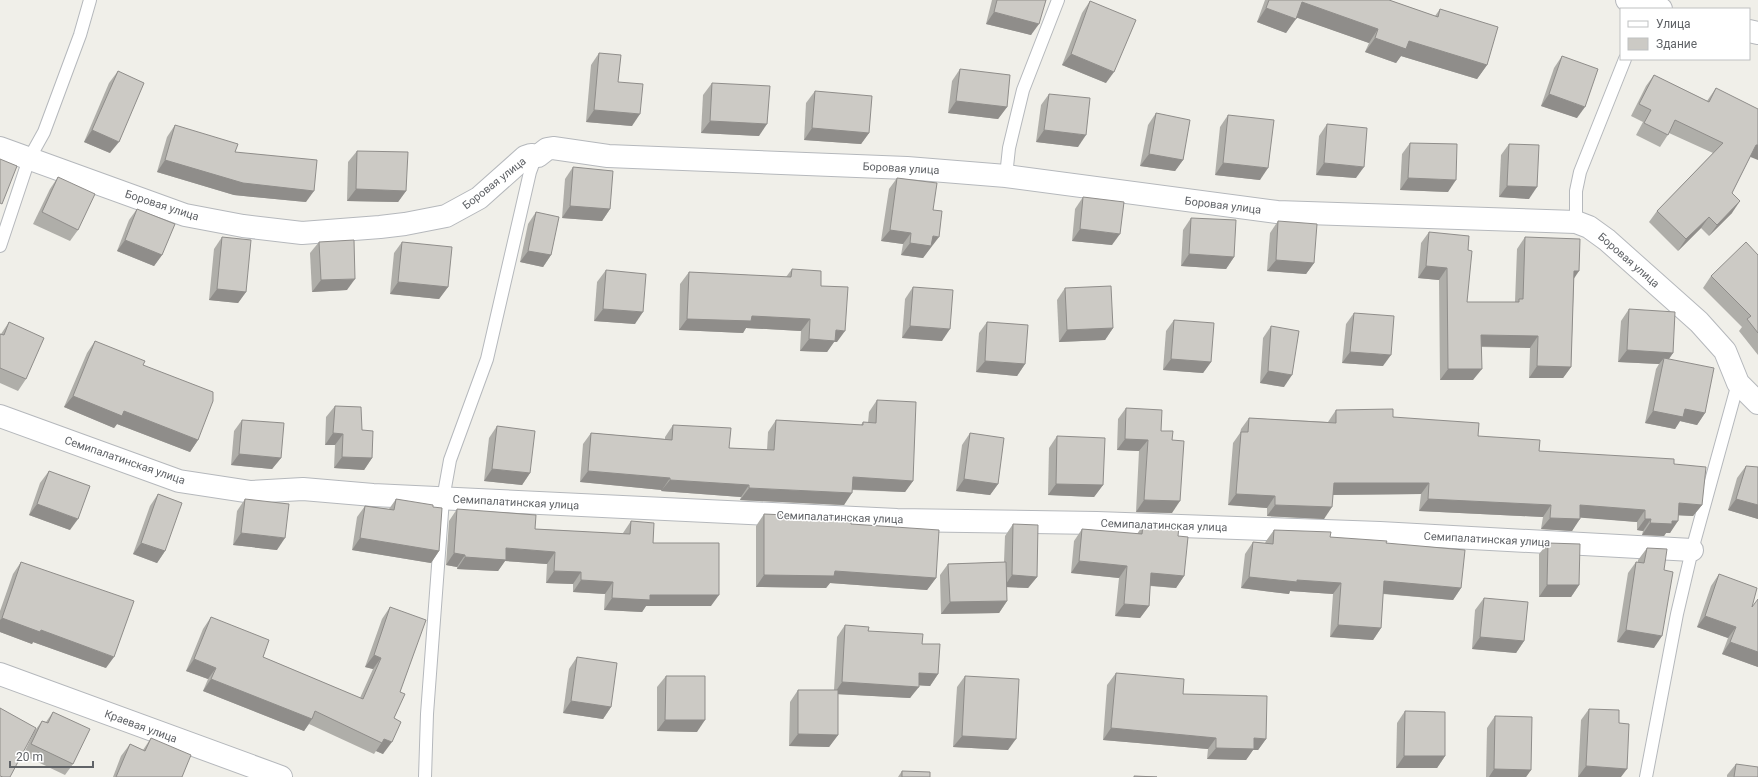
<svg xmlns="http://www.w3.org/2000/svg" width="1758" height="777" viewBox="0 0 1758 777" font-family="Roboto,sans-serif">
  <rect width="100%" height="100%" fill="#f0efe9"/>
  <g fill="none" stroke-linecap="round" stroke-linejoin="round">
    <!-- service casing -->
    <g stroke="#b5b8bc" stroke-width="14">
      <g id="service">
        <path d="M 1006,176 L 1009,148 L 1023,90 L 1058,0"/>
        <path d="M 1576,222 L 1576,191 L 1580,172 L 1625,59"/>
        <path d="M 0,246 L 29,159 L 44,132 L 80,35 L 90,0"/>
        <path d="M 425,777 L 427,714 L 443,499 L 450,460 L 487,359 L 530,172 L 534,161 L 538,156"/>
        <path d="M 1646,777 L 1677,614 L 1692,550 L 1738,383"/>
      </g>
    </g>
    <!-- minor casing -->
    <g stroke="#b5b8bc" stroke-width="24">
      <g id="minor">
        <path d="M 0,148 L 185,215 L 243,226 L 302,233 L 380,227 L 405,224 L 446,216 L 479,198 L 525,157 L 531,155 L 538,156 L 547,149 L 553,148 L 608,156 L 907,168 L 1006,176 L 1277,212 L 1576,222 L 1589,227 L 1607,240 L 1699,322 L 1725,351 L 1738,383 L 1758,403"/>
        <path d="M 0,416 L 179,481 L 251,492 L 303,489 L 373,495 L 897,520 L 1097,523 L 1380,533 L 1692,550"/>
        <path d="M 0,674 L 281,777"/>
      </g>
    </g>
    <!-- secondary casing -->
    <g stroke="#b5b7bb" stroke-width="24">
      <g id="secondary">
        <path d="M 1627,0 L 1661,9"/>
        <path d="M 1749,31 L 1758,33"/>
      </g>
    </g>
    <!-- service -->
    <use href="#service" stroke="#fff" stroke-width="12"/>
    <!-- minor -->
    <use href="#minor" stroke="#fff" stroke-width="22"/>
    <!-- secondary -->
    <use href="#secondary" stroke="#fff" stroke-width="22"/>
  </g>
  <!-- wall -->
  <g fill="#afaea9">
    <path d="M 992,0 L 1046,0 L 1031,35 L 986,24 Z"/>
    <path d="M 1265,0 L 1389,0 L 1435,16 L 1440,9 L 1487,65 L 1477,79 L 1401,56 L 1396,63 L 1365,52 L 1369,43 L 1296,17 L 1286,33 L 1257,22 Z"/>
    <path d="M 1090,1 L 1106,83 L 1062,65 L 1082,13 Z"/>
    <path d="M 599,53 L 618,82 L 632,126 L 586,122 L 591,65 Z"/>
    <path d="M 1562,56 L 1577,118 L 1541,106 L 1554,68 Z"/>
    <path d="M 960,69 L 1007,107 L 998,119 L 948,113 L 952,81 Z"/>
    <path d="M 118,71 L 110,153 L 84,142 L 109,83 Z"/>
    <path d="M 1654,75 L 1707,101 L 1716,88 L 1750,157 L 1732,193 L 1732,213 L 1709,236 L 1701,228 L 1678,251 L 1649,222 L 1657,211 L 1713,153 L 1669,133 L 1660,147 L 1636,135 L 1643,122 L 1631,116 L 1646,86 Z"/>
    <path d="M 712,83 L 759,136 L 701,133 L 703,95 Z"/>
    <path d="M 815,91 L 869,133 L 861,144 L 804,140 L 806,103 Z"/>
    <path d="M 1049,94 L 1078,147 L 1036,142 L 1041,105 Z"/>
    <path d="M 1156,113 L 1183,160 L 1175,171 L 1140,166 L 1148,125 Z"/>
    <path d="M 1228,115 L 1260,180 L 1215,175 L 1220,127 Z"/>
    <path d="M 1327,124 L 1356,178 L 1316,175 L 1319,136 Z"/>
    <path d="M 175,125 L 306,202 L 234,195 L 157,172 L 167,137 Z"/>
    <path d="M 1410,143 L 1448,192 L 1400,190 L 1402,154 Z"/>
    <path d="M 1509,144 L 1529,199 L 1499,197 L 1501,155 Z"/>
    <path d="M 357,151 L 406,191 L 398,202 L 347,201 L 348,162 Z"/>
    <path d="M 573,167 L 610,209 L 602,221 L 562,218 L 565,179 Z"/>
    <path d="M 58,177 L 78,230 L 70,241 L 33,224 L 50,189 Z"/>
    <path d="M 897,178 L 933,210 L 930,248 L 923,258 L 901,255 L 903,244 L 881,241 L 889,189 Z"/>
    <path d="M 1083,197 L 1112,245 L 1072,241 L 1075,209 Z"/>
    <path d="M 137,209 L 162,255 L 154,266 L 117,251 L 129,220 Z"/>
    <path d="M 536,212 L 551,255 L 543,267 L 520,262 L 528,224 Z"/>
    <path d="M 1191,218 L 1234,257 L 1226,269 L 1181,266 L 1183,230 Z"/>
    <path d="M 1278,221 L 1314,263 L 1306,274 L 1267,271 L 1270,233 Z"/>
    <path d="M 1429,232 L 1468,250 L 1467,302 L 1515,302 L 1517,249 L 1525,237 L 1574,278 L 1571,367 L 1563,378 L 1529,378 L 1530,348 L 1481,347 L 1473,380 L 1440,380 L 1439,280 L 1418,278 L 1421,243 Z"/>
    <path d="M 222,237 L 246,292 L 238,303 L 209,300 L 214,249 Z"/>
    <path d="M 319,242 L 347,290 L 312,292 L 310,253 Z"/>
    <path d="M 402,242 L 448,287 L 439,299 L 390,294 L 394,253 Z"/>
    <path d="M 1758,255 L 1758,355 L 1739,331 L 1742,327 L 1703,288 L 1711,276 Z"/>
    <path d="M 792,269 L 821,286 L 837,342 L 834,342 L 827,352 L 800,351 L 801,331 L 746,328 L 743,333 L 679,330 L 680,284 L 689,272 L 786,277 Z"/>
    <path d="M 606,270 L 635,324 L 594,321 L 597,282 Z"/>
    <path d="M 913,287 L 942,341 L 902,338 L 905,299 Z"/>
    <path d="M 1065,288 L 1113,328 L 1105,340 L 1059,342 L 1057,300 Z"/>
    <path d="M 1629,309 L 1673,353 L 1669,359 L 1705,413 L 1697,425 L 1680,421 L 1675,429 L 1645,423 L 1656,369 L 1659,364 L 1618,362 L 1621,321 Z"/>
    <path d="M 1354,313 L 1383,366 L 1342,363 L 1346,324 Z"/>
    <path d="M 1174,320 L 1211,362 L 1203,373 L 1163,370 L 1166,331 Z"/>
    <path d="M 9,322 L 26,379 L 18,391 L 0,383 L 0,334 L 1,334 Z"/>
    <path d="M 987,322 L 1025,364 L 1017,376 L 976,372 L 979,333 Z"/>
    <path d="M 1271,326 L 1284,387 L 1260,383 L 1263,338 Z"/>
    <path d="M 95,341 L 143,365 L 198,440 L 190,452 L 117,424 L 114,428 L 64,407 L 87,353 Z"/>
    <path d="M 877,400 L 913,481 L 905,492 L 852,490 L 844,505 L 740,500 L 741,497 L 661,491 L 662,490 L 580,482 L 583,444 L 591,433 L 665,439 L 665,437 L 673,425 L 729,448 L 767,450 L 768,432 L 776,420 L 861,425 L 863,422 L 868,423 L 869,412 Z"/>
    <path d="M 335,406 L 362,430 L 372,458 L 364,470 L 334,468 L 335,445 L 325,445 L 326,417 Z"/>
    <path d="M 1126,408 L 1161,431 L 1172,513 L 1136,512 L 1139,451 L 1117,450 L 1118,419 Z"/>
    <path d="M 1336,410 L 1393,417 L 1539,451 L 1674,464 L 1702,505 L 1693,516 L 1678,515 L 1670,533 L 1666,533 L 1664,536 L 1642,535 L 1643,531 L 1637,530 L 1637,522 L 1580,517 L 1572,531 L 1541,529 L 1543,517 L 1419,511 L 1421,494 L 1333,495 L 1324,519 L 1267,516 L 1267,508 L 1228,505 L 1233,443 L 1240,433 L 1241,429 L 1249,418 L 1328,422 Z"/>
    <path d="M 242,420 L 281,458 L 272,469 L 231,465 L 234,431 Z"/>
    <path d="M 497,426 L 530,473 L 522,485 L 484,481 L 489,438 Z"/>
    <path d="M 970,433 L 998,484 L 990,495 L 956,491 L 962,445 Z"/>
    <path d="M 1057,436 L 1103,485 L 1094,497 L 1048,495 L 1049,448 Z"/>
    <path d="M 1746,466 L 1758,519 L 1728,510 L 1737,478 Z"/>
    <path d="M 49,471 L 70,530 L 29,515 L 40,483 Z"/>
    <path d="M 158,494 L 165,551 L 157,563 L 133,554 L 150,506 Z"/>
    <path d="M 245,499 L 277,550 L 233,545 L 237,511 Z"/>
    <path d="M 396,499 L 433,507 L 439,551 L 431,563 L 352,550 L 357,517 L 365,506 L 389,509 Z"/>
    <path d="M 457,509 L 535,529 L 623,534 L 623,533 L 631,521 L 653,543 L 711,606 L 646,606 L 642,612 L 604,610 L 605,594 L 573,592 L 573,584 L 546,583 L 547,564 L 505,561 L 498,571 L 457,569 L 457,567 L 446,565 L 449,521 Z"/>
    <path d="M 764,514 L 851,524 L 936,578 L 927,590 L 830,583 L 826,588 L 756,587 L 756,526 Z"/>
    <path d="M 1013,524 L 1037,577 L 1028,588 L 1007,587 L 1007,601 L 999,613 L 941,614 L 940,575 L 948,564 L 1004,562 L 1005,536 Z"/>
    <path d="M 1143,525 L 1178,536 L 1184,576 L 1176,588 L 1150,586 L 1149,606 L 1140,618 L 1115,616 L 1119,578 L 1071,573 L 1074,541 L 1082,529 L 1137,534 Z"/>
    <path d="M 1274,530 L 1330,537 L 1386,543 L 1461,588 L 1453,600 L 1383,594 L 1381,628 L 1373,640 L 1330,637 L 1333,594 L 1290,591 L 1289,594 L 1241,588 L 1245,554 L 1253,542 L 1265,543 L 1266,541 Z"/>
    <path d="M 1548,543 L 1579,585 L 1571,597 L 1539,597 L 1539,554 Z"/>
    <path d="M 1647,548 L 1664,570 L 1654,648 L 1617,642 L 1628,573 L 1636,562 L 1638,562 L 1638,560 Z"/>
    <path d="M 21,562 L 106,668 L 33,642 L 32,644 L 0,632 L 0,611 L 13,574 Z"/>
    <path d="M 1719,574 L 1752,607 L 1758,667 L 1722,654 L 1728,638 L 1697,627 L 1711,586 Z"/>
    <path d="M 1484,598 L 1524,641 L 1516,653 L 1472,649 L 1475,610 Z"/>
    <path d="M 390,607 L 400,692 L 394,718 L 383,754 L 376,751 L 374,754 L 309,724 L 304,731 L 203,691 L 208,679 L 186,671 L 203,629 L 211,617 L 263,657 L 360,698 L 373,669 L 365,667 L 382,619 Z"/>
    <path d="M 845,625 L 922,644 L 938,674 L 930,686 L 919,685 L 910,698 L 838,694 L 838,735 L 829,747 L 789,746 L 790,702 L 798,690 L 834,690 L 837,637 Z"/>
    <path d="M 577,657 L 611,707 L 603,719 L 563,713 L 569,669 Z"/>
    <path d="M 1116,673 L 1183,694 L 1266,739 L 1258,750 L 1253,750 L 1246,760 L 1207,759 L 1208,749 L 1103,740 L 1107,685 Z"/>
    <path d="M 666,676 L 697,732 L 657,731 L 657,687 Z"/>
    <path d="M 965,676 L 1008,750 L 953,747 L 957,687 Z"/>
    <path d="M 1589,709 L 1619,723 L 1621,777 L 1578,777 L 1581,720 Z"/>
    <path d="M 1405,711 L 1445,756 L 1437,768 L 1396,768 L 1397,723 Z"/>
    <path d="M 53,712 L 73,764 L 65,775 L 23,755 L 34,732 L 42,721 L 46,722 Z"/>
    <path d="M 1495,716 L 1531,770 L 1526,777 L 1486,777 L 1487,728 Z"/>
    <path d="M 151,738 L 182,777 L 113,777 L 121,756 L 130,744 L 143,750 Z"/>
    <path d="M 1736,764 L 1758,777 L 1727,777 L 1727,775 Z"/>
    <path d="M 902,771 L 930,777 L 898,777 Z"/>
  </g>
  <!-- shaded-wall -->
  <g fill="#8f8d8a">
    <path d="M 1302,2 L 1378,29 L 1369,43 L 1292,16 Z"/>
    <path d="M 1266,8 L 1296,19 L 1286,33 L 1257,22 Z"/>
    <path d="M 994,12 L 1039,24 L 1031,35 L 986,24 Z"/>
    <path d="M 1375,38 L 1409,41 L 1487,65 L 1477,79 L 1401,56 L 1396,63 L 1365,52 Z"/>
    <path d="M 1071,54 L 1114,72 L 1106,83 L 1062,65 Z"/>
    <path d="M 1549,94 L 1585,107 L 1577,118 L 1541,106 Z"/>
    <path d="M 956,101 L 1007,107 L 998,119 L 948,113 Z"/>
    <path d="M 594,110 L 640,114 L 632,126 L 586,122 Z"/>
    <path d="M 710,121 L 767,124 L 759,136 L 701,133 Z"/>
    <path d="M 812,128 L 869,133 L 861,144 L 804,140 Z"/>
    <path d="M 92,130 L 119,142 L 110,153 L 84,142 Z"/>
    <path d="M 1044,130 L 1086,135 L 1078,147 L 1036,142 Z"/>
    <path d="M 1756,145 L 1758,145 L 1758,160 L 1748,156 Z"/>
    <path d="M 1149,154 L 1183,160 L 1175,171 L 1140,166 Z"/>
    <path d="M 165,160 L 314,191 L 306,202 L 234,195 L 157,172 Z"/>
    <path d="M 1223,163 L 1268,168 L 1260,180 L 1215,175 Z"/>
    <path d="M 1324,163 L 1364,167 L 1356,178 L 1316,175 Z"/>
    <path d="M 1408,178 L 1456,180 L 1448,192 L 1400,190 Z"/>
    <path d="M 1507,186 L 1537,187 L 1529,199 L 1499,197 Z"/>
    <path d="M 356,189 L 406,191 L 398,202 L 347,201 Z"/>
    <path d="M 1740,201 L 1732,213 L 1709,236 L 1717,225 Z"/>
    <path d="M 570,206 L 610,209 L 602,221 L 562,218 Z"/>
    <path d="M 1709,217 L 1701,228 L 1678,251 L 1686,239 Z"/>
    <path d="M 1080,229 L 1120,234 L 1112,245 L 1072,241 Z"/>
    <path d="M 890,230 L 911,233 L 903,244 L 881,241 Z"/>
    <path d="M 933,236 L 939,237 L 923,258 L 901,255 L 910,243 Z"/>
    <path d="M 125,240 L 162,255 L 154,266 L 117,251 Z"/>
    <path d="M 528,251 L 551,255 L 543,267 L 520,262 Z"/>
    <path d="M 1189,254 L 1234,257 L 1226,269 L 1181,266 Z"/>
    <path d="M 1276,260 L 1314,263 L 1306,274 L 1267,271 Z"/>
    <path d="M 1426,266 L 1447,268 L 1439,280 L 1418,278 Z"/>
    <path d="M 1574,271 L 1579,271 L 1571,283 Z"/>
    <path d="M 355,279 L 347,290 L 312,292 L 321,280 Z"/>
    <path d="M 398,282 L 448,287 L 439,299 L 390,294 Z"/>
    <path d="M 217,289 L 246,292 L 238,303 L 209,300 Z"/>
    <path d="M 603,309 L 643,312 L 635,324 L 594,321 Z"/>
    <path d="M 752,316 L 810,319 L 801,331 L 746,328 L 743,333 L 679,330 L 687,319 Z"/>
    <path d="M 910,326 L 950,329 L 942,341 L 902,338 Z"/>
    <path d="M 1113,328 L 1105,340 L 1059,342 L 1067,330 Z"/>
    <path d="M 836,330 L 845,331 L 837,342 L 834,342 L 827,352 L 800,351 L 809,339 Z"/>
    <path d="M 1481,335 L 1538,336 L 1530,348 L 1473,346 Z"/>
    <path d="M 1627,350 L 1673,353 L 1665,364 L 1664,358 L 1659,364 L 1618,362 Z"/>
    <path d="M 1350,352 L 1391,355 L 1383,366 L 1342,363 Z"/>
    <path d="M 1171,359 L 1211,362 L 1203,373 L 1163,370 Z"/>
    <path d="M 985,361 L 1025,364 L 1017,376 L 976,372 Z"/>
    <path d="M 1537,366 L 1571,367 L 1563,378 L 1529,378 Z"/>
    <path d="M 1448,369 L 1482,369 L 1473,380 L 1440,380 Z"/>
    <path d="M 1268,371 L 1292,375 L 1284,387 L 1260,383 Z"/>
    <path d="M 73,396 L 124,411 L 198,440 L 190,452 L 117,424 L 114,428 L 64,407 Z"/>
    <path d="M 1685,409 L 1705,413 L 1697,425 L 1680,421 L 1675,429 L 1645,423 L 1653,411 Z"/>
    <path d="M 333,433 L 343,434 L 335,445 L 325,445 Z"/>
    <path d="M 1125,439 L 1148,440 L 1139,451 L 1117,450 Z"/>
    <path d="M 239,454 L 281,458 L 272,469 L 231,465 Z"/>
    <path d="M 342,457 L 372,458 L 364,470 L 334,468 Z"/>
    <path d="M 492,469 L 530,473 L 522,485 L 484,481 Z"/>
    <path d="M 588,471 L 670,478 L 662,490 L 580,482 Z"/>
    <path d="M 853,477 L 913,481 L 905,492 L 844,489 Z"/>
    <path d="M 964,479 L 998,484 L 990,495 L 956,491 Z"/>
    <path d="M 670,480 L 749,485 L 741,497 L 661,491 Z"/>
    <path d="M 1334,483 L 1429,483 L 1421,494 L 1325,495 Z"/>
    <path d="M 1056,484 L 1103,485 L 1094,497 L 1048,495 Z"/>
    <path d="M 749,488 L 852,493 L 844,505 L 740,500 Z"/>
    <path d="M 1236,494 L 1275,496 L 1267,508 L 1228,505 Z"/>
    <path d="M 1428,499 L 1551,505 L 1543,517 L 1419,511 Z"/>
    <path d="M 1736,499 L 1758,505 L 1758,519 L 1728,510 Z"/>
    <path d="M 1144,500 L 1180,501 L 1172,513 L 1136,512 Z"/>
    <path d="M 1679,503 L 1702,505 L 1693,516 L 1671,515 Z"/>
    <path d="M 37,504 L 78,519 L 70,530 L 29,515 Z"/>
    <path d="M 1275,505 L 1332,507 L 1324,519 L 1267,516 Z"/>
    <path d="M 1580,505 L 1645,510 L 1637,522 L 1572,517 Z"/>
    <path d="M 1550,518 L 1580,519 L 1572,531 L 1541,529 Z"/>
    <path d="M 1645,519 L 1651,519 L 1643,531 L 1637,530 Z"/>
    <path d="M 1672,521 L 1678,521 L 1670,533 L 1666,533 L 1664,536 L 1642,535 L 1650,523 Z"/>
    <path d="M 241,533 L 285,538 L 277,550 L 233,545 Z"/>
    <path d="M 360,538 L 439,551 L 431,563 L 352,550 Z"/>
    <path d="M 141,543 L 165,551 L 157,563 L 133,554 Z"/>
    <path d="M 506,548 L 555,552 L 547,564 L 505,561 L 498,571 L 457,569 L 465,557 Z"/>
    <path d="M 454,553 L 465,555 L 457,567 L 446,565 Z"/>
    <path d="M 1079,561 L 1127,566 L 1119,578 L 1071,573 Z"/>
    <path d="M 554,571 L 581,572 L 573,584 L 546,583 Z"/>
    <path d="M 835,571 L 936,578 L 927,590 L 830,583 L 826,588 L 756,587 L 764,575 Z"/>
    <path d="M 1151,573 L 1184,576 L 1176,588 L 1143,585 Z"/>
    <path d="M 1012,575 L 1037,577 L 1028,588 L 1004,587 Z"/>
    <path d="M 1249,577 L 1297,580 L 1341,583 L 1333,594 L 1290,591 L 1289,594 L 1241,588 Z"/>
    <path d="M 581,580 L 613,582 L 605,594 L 573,592 Z"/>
    <path d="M 1384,581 L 1461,588 L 1453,600 L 1376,593 Z"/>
    <path d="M 1547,585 L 1579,585 L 1571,597 L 1539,597 Z"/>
    <path d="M 650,595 L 719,595 L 711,606 L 646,606 L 642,612 L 604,610 L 612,598 Z"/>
    <path d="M 1007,601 L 999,613 L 941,614 L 950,602 Z"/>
    <path d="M 1124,604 L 1149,606 L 1140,618 L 1115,616 Z"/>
    <path d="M 1705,616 L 1736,627 L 1728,638 L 1697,627 Z"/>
    <path d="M 2,618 L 41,630 L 114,657 L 106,668 L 33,642 L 32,644 L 0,632 L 0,620 Z"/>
    <path d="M 1338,625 L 1381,628 L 1373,640 L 1330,637 Z"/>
    <path d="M 1626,630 L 1662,636 L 1654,648 L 1617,642 Z"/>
    <path d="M 1480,637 L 1524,641 L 1516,653 L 1472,649 Z"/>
    <path d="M 1730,642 L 1758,652 L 1758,667 L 1722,654 Z"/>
    <path d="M 374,655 L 381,658 L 373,669 L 365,667 Z"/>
    <path d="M 194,659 L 216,668 L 208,679 L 186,671 Z"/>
    <path d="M 919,673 L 938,674 L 930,686 L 911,685 Z"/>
    <path d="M 211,679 L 312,719 L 304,731 L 203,691 Z"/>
    <path d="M 842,682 L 919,687 L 910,698 L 834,694 Z"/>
    <path d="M 571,701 L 611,707 L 603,719 L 563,713 Z"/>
    <path d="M 665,720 L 705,720 L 697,732 L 657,731 Z"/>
    <path d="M 1111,728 L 1216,738 L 1208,749 L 1103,740 Z"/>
    <path d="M 798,734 L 838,735 L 829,747 L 789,746 Z"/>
    <path d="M 962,736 L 1016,739 L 1008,750 L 953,747 Z"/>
    <path d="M 1254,738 L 1266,739 L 1258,750 L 1253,750 L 1246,760 L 1207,759 L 1216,748 Z"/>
    <path d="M 384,739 L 392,742 L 383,754 L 376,751 Z"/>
    <path d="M 1404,756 L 1445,756 L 1437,768 L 1396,768 Z"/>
    <path d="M 1586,766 L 1627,769 L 1621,777 L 1578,777 Z"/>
    <path d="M 1494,769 L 1531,770 L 1526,777 L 1489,777 Z"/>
  </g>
  <!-- building -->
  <g fill="#cccac5" stroke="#8f8d8a">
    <path d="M 997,0 L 1046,0 L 1039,24 L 994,12 Z"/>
    <path d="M 1269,0 L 1389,0 L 1438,17 L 1440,9 L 1498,27 L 1487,65 L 1409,41 L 1406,49 L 1375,38 L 1378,29 L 1302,2 L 1296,19 L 1266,8 Z"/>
    <path d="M 1090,1 L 1136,20 L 1114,72 L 1071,54 Z"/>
    <path d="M 599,53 L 621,55 L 618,82 L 643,84 L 640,114 L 594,110 Z"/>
    <path d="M 1562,56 L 1598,69 L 1585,107 L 1549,94 Z"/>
    <path d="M 960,69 L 1010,75 L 1007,107 L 956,101 Z"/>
    <path d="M 118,71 L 144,83 L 119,142 L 92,130 Z"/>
    <path d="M 1654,75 L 1709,102 L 1716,88 L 1758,109 L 1758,145 L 1756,145 L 1732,193 L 1740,201 L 1717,225 L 1709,217 L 1686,239 L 1657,211 L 1723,143 L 1675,120 L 1668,135 L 1644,123 L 1651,110 L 1639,104 Z"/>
    <path d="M 712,83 L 770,86 L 767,124 L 710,121 Z"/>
    <path d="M 815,91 L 872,96 L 869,133 L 812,128 Z"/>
    <path d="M 1049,94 L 1090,98 L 1086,135 L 1044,130 Z"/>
    <path d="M 1156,113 L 1190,120 L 1183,160 L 1149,154 Z"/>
    <path d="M 1228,115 L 1274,120 L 1268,168 L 1223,163 Z"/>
    <path d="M 1327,124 L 1367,128 L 1364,167 L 1324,163 Z"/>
    <path d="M 175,125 L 238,144 L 235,152 L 317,160 L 314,191 L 243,183 L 165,160 Z"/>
    <path d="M 1410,143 L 1457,144 L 1456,180 L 1408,178 Z"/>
    <path d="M 1509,144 L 1539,145 L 1537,187 L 1507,186 Z"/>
    <path d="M 357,151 L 408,152 L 406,191 L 356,189 Z"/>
    <path d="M 0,159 L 17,166 L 2,204 L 0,203 Z"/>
    <path d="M 573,167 L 613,171 L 610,209 L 570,206 Z"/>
    <path d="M 58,177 L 95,194 L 78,230 L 42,212 Z"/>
    <path d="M 897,178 L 937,183 L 933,210 L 942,211 L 939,237 L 933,236 L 931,246 L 910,243 L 911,233 L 890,230 Z"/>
    <path d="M 1083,197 L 1124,202 L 1120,234 L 1080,229 Z"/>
    <path d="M 137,209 L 175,224 L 162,255 L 125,240 Z"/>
    <path d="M 536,212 L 559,217 L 551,255 L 528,251 Z"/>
    <path d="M 1191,218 L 1236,220 L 1234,257 L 1189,254 Z"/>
    <path d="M 1278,221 L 1317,224 L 1314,263 L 1276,260 Z"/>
    <path d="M 1429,232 L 1469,236 L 1468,250 L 1472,251 L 1467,302 L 1519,302 L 1519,299 L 1523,299 L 1525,237 L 1580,239 L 1579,271 L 1574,271 L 1571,367 L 1537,366 L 1538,336 L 1481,335 L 1482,369 L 1448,369 L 1447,268 L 1426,266 Z"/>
    <path d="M 222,237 L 251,240 L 246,292 L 217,289 Z"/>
    <path d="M 354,240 L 355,279 L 321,280 L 319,242 Z"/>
    <path d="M 402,242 L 452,247 L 448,287 L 398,282 Z"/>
    <path d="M 1746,242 L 1758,255 L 1758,333 L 1747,319 L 1751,316 L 1711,276 Z"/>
    <path d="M 792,269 L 821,271 L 821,286 L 848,287 L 845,331 L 836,330 L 835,341 L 809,339 L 810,319 L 752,316 L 751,321 L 687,319 L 689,272 L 791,277 Z"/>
    <path d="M 606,270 L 646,274 L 643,312 L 603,309 Z"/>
    <path d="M 1111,286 L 1113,328 L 1067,330 L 1065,288 Z"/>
    <path d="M 913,287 L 953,290 L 950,329 L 910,326 Z"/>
    <path d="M 1629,309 L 1675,312 L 1673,353 L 1627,350 Z"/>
    <path d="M 1354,313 L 1394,316 L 1391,355 L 1350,352 Z"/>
    <path d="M 1174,320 L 1214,323 L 1211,362 L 1171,359 Z"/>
    <path d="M 9,322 L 44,338 L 26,379 L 0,368 L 0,334 L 4,335 Z"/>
    <path d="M 987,322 L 1028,325 L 1025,364 L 985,361 Z"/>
    <path d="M 1271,326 L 1299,331 L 1292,375 L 1268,371 Z"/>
    <path d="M 95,341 L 145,361 L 143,365 L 213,392 L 213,401 L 198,440 L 124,411 L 122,416 L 73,396 Z"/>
    <path d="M 1664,358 L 1714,368 L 1705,413 L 1685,409 L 1683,417 L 1653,411 Z"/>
    <path d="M 877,400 L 916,402 L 913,481 L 853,477 L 852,493 L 749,488 L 749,485 L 670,480 L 670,478 L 588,471 L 591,433 L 672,440 L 673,425 L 731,428 L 729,448 L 774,450 L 776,420 L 863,425 L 863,422 L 876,423 Z"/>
    <path d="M 335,406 L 361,407 L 362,430 L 373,431 L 372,458 L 342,457 L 343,434 L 333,433 Z"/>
    <path d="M 1126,408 L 1162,410 L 1161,431 L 1173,431 L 1172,440 L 1184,441 L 1180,501 L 1144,500 L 1148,440 L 1125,439 Z"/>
    <path d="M 1393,409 L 1393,417 L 1479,423 L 1478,436 L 1540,440 L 1539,451 L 1674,459 L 1674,464 L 1706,467 L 1702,505 L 1679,503 L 1678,521 L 1672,521 L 1672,524 L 1650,523 L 1651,519 L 1645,519 L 1645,510 L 1580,505 L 1580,519 L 1550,518 L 1551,505 L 1428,499 L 1429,483 L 1334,483 L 1332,507 L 1275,505 L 1275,496 L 1236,494 L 1241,432 L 1248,432 L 1249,418 L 1336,423 L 1336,410 Z"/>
    <path d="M 242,420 L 284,423 L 281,458 L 239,454 Z"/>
    <path d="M 497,426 L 535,431 L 530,473 L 492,469 Z"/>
    <path d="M 970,433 L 1004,438 L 998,484 L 964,479 Z"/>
    <path d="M 1057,436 L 1105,438 L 1103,485 L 1056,484 Z"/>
    <path d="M 1746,466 L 1758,467 L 1758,505 L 1736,499 Z"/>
    <path d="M 49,471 L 90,486 L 78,519 L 37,504 Z"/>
    <path d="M 158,494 L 182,503 L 165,551 L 141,543 Z"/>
    <path d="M 245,499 L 289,504 L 285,538 L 241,533 Z"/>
    <path d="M 396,499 L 433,505 L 433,507 L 442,508 L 439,551 L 360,538 L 365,506 L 394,510 Z"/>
    <path d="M 457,509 L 536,515 L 535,529 L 630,534 L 631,521 L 654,523 L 653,543 L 719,543 L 719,595 L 650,595 L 650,600 L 612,598 L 613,582 L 581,580 L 581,572 L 554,571 L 555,552 L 506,548 L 506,560 L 465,557 L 465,555 L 454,553 Z"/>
    <path d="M 764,514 L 851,518 L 851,524 L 939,530 L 936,578 L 835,571 L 834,576 L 764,575 Z"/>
    <path d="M 1013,524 L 1038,525 L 1037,577 L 1012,575 Z"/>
    <path d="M 1143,525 L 1179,526 L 1178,536 L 1188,537 L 1184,576 L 1151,573 L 1149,606 L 1124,604 L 1127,566 L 1079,561 L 1082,529 L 1142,534 Z"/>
    <path d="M 1274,530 L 1331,532 L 1330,537 L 1387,541 L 1386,543 L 1465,550 L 1461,588 L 1384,581 L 1381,628 L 1338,625 L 1341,583 L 1297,580 L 1297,582 L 1249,577 L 1253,542 L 1273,544 Z"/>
    <path d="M 1548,543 L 1580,544 L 1579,585 L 1547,585 Z"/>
    <path d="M 1647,548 L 1667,549 L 1664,570 L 1673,572 L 1662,636 L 1626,630 L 1636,562 L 1644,563 Z"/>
    <path d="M 21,562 L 134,601 L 114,657 L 41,630 L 40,632 L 2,618 Z"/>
    <path d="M 1006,562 L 1007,601 L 950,602 L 948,564 Z"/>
    <path d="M 1719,574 L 1757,588 L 1752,607 L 1758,599 L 1758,652 L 1730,642 L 1736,627 L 1705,616 Z"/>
    <path d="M 1484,598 L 1528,602 L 1524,641 L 1480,637 Z"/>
    <path d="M 390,607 L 426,620 L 400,692 L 405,694 L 394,718 L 401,722 L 392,742 L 384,739 L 382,743 L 315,711 L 312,719 L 211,679 L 216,668 L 194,659 L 211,617 L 269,640 L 263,657 L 363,699 L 381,658 L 374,655 Z"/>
    <path d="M 845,625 L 869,627 L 868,631 L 923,634 L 922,644 L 940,644 L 938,674 L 919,673 L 919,687 L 842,682 Z"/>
    <path d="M 577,657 L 617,663 L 611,707 L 571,701 Z"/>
    <path d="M 1116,673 L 1184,679 L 1183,694 L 1267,696 L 1266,739 L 1254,738 L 1254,749 L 1216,748 L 1216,738 L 1111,728 Z"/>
    <path d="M 666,676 L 705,676 L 705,720 L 665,720 Z"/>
    <path d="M 965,676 L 1019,679 L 1016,739 L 962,736 Z"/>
    <path d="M 798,690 L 838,690 L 838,735 L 798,734 Z"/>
    <path d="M 0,708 L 36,728 L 10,777 L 3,777 L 0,776 Z"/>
    <path d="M 1589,709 L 1619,710 L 1619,723 L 1629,724 L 1627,769 L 1586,766 Z"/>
    <path d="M 1405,711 L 1445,712 L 1445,756 L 1404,756 Z"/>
    <path d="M 53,712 L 90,729 L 73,764 L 31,744 L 42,721 L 48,723 Z"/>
    <path d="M 1495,716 L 1532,717 L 1531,770 L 1494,769 Z"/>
    <path d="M 151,738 L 191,755 L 182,777 L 116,777 L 130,744 L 145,751 Z"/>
    <path d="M 1736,764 L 1758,767 L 1758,777 L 1734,777 Z"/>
    <path d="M 902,771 L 930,772 L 930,777 L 902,777 Z"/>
    <path d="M 1134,776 L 1157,777 L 1134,777 Z"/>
  </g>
  <g text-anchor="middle" stroke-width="3" stroke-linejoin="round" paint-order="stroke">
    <!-- street labels -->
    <g font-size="11" fill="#606367" stroke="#fff">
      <text transform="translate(901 168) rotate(3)" y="4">Боровая улица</text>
      <text transform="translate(494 183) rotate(-38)" y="4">Боровая улица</text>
      <text transform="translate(162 205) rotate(18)" y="4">Боровая улица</text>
      <text transform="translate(1223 205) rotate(7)" y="4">Боровая улица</text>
      <text transform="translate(1629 260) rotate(41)" y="4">Боровая улица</text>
      <text transform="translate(125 460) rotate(19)" y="4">Семипалатинская улица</text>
      <text transform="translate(516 502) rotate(3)" y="4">Семипалатинская улица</text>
      <text transform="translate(840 517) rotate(2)" y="4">Семипалатинская улица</text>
      <text transform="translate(1164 525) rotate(2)" y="4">Семипалатинская улица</text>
      <text transform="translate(1487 539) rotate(3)" y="4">Семипалатинская улица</text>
      <text transform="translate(141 726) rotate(20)" y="4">Краевая улица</text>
    </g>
  </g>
  <!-- legend -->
  <rect x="1620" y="8" width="130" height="52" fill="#ffffff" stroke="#bfc1c2"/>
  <rect x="1628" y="21" width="20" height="6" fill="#ffffff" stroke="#bfc1c2"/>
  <text x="1656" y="28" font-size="12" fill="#606367">Улица</text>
  <rect x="1628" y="38" width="20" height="12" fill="#cccac5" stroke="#bfc1c2"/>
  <text x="1656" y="48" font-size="12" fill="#606367">Здание</text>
  <!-- scale -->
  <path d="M10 761v6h83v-6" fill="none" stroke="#606367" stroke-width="2"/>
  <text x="16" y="761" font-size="12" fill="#606367" stroke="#ffffff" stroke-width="3" paint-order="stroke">20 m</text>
</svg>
